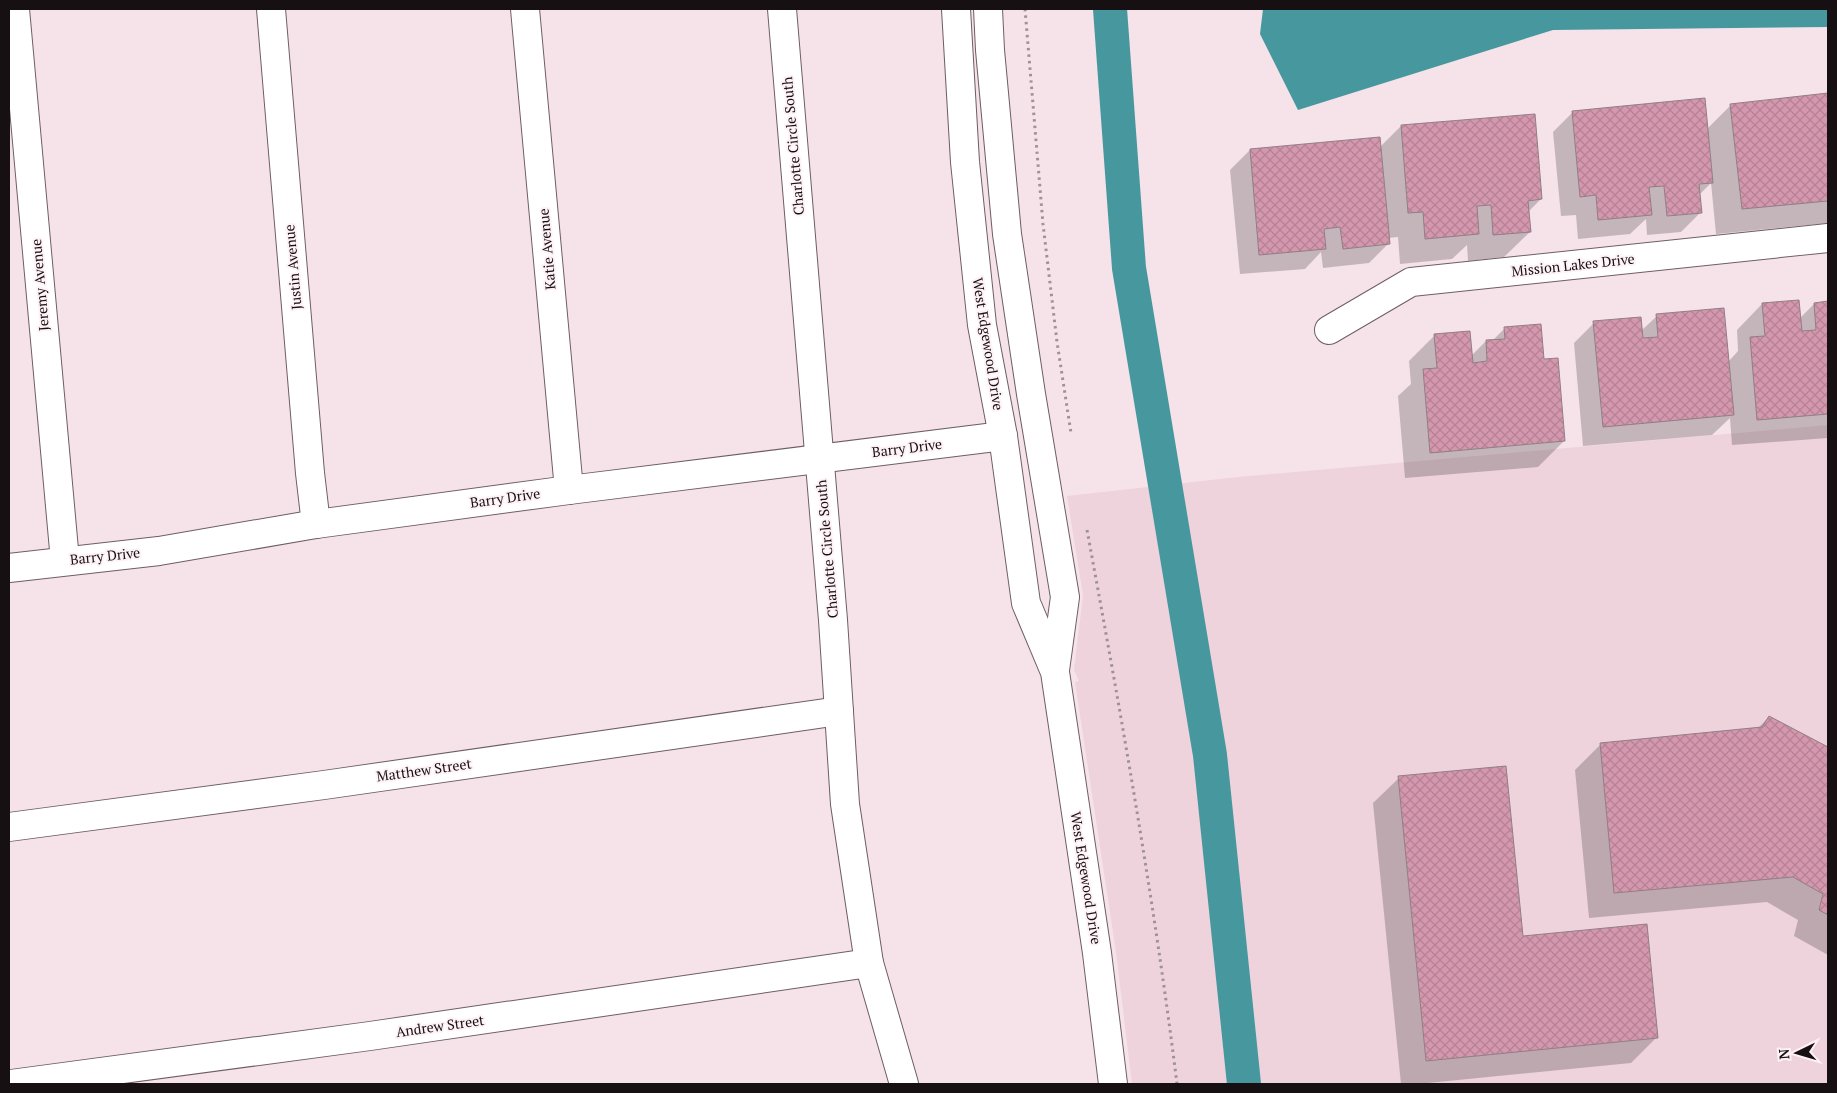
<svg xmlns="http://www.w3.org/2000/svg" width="1837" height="1093" viewBox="0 0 1837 1093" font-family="'PT Serif',serif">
  <defs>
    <pattern id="building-cross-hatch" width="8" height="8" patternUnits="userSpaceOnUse" patternTransform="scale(1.25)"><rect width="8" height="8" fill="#d497ae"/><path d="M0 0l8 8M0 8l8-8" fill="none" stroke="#b58195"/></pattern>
  </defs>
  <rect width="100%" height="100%" fill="#f6e3e9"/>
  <!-- built -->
  <path fill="#eed3dc" d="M 1828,425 L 1828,1084 L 1132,1084 L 1116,952 L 1075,682 L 1079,681 L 1074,670 L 1083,595 L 1067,496 L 1238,477 Z"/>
  <!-- water -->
  <path fill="#47989e" d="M 1263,9 L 1828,9 L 1828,27 L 1553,30 L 1298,110 L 1260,34 Z"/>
  <!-- shadow -->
  <g fill="#0003">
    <path d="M 1828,94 L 1828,223 L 1716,234 L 1711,183 L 1699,195 L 1701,212 L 1681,232 L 1647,235 L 1646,219 L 1630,234 L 1578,239 L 1576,215 L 1561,216 L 1553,132 L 1573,112 L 1707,129 L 1731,105 Z"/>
    <path d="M 1401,126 L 1541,199 L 1528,212 L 1530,232 L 1504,257 L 1468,261 L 1467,245 L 1452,259 L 1400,264 L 1398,237 L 1388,238 L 1389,243 L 1369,263 L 1323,268 L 1321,252 L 1305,269 L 1240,274 L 1230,170 L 1250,150 L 1380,147 Z"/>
    <path d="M 1828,303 L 1828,438 L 1732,445 L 1730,418 L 1712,435 L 1583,446 L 1574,343 L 1594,323 L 1641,331 L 1657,316 L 1728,362 L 1738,351 L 1737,330 L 1762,304 L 1800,318 L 1814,304 Z"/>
    <path d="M 1505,328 L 1543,361 L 1564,441 L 1538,467 L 1405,478 L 1398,396 L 1411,384 L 1409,361 L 1434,336 L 1471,356 L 1486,341 L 1492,341 Z"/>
    <path d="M 1769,717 L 1828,748 L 1828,955 L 1794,936 L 1798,920 L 1767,902 L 1589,918 L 1575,770 L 1601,744 L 1757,729 Z"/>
    <path d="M 1399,778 L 1522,937 L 1656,1038 L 1631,1063 L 1418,1084 L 1401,1084 L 1373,803 Z"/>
  </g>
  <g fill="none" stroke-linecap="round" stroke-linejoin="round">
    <!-- canal -->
    <path stroke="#47989e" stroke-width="34" d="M 1110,9 L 1129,268 L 1210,755 L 1244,1084"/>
  </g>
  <!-- building -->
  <g fill="url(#building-cross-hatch)" stroke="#907f85">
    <path d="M 1828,93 L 1828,201 L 1742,209 L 1730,104 Z"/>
    <path d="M 1705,98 L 1713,183 L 1699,184 L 1702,213 L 1667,216 L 1664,186 L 1649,187 L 1652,215 L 1598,220 L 1596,195 L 1580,197 L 1572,111 Z"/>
    <path d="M 1535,114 L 1542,199 L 1528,201 L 1531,232 L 1493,235 L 1491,205 L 1477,206 L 1479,234 L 1425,239 L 1423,212 L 1408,213 L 1401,125 Z"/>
    <path d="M 1380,137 L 1390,244 L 1343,249 L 1340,227 L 1324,229 L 1326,249 L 1259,255 L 1250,149 Z"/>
    <path d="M 1799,300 L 1802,331 L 1816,330 L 1814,303 L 1828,301 L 1828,414 L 1757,420 L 1750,337 L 1765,336 L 1762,303 Z"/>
    <path d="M 1724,308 L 1734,415 L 1603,427 L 1593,321 L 1641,317 L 1643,338 L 1658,337 L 1656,314 Z"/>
    <path d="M 1541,324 L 1544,359 L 1558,358 L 1565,441 L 1430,453 L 1423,369 L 1437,368 L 1434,334 L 1470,331 L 1473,363 L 1487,361 L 1486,340 L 1505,339 L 1504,327 Z"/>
    <path d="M 1769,716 L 1828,747 L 1828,915 L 1819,910 L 1823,894 L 1793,877 L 1614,893 L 1600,743 L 1762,727 Z"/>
    <path d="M 1506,766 L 1523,936 L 1647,924 L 1658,1038 L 1426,1061 L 1398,776 Z"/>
  </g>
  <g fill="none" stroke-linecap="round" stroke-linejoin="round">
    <!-- street casing -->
    <g stroke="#6e5e63" stroke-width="30">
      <g id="street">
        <path d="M 15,9 L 65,561"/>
        <path d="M 271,9 L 310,473 L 316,524"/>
        <path d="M 525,9 L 569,490"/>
        <path d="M 782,9 L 833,620 L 845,804 L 869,963 L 904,1084"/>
        <path d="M 956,9 L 965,162 L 982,325 L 1003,436 L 1026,603 L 1055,672 L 1097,953 L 1113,1084"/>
        <path d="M 988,9 L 990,50 L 1007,234 L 1031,394 L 1065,597 L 1055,670"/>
        <path d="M 1329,330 L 1411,282 L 1828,238"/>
        <path d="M 9,568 L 159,551 L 316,524 L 569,490 L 1003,436"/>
        <path d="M 9,827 L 324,785 L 839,711"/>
        <path d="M 11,1084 L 370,1036 L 869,963"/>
      </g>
    </g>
    <!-- path -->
    <g stroke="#9f9196" stroke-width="3" stroke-dasharray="2.5 4" stroke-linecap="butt">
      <path d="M 1025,9 L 1043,224 L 1057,342 L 1071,433"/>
      <path d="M 1087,530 C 1121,714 1154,899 1177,1084"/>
    </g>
    <!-- street -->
    <use href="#street" stroke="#fff" stroke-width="28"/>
  </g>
  <g text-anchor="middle" stroke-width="4" stroke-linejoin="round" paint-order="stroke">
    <!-- street labels -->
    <g font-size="14" fill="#161012" stroke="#fef2f6">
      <text transform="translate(793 146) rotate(-95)" y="5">Charlotte Circle South</text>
      <text transform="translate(547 249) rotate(-95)" y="5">Katie Avenue</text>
      <text transform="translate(1573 265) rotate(-6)" y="5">Mission Lakes Drive</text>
      <text transform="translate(293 267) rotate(-95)" y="5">Justin Avenue</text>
      <text transform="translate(40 285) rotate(-95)" y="5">Jeremy Avenue</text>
      <text transform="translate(988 344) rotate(81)" y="5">West Edgewood Drive</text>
      <text transform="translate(907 448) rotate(-7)" y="5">Barry Drive</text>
      <text transform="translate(505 498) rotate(-8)" y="5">Barry Drive</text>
      <text transform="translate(827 549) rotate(-95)" y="5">Charlotte Circle South</text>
      <text transform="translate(105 556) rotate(-6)" y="5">Barry Drive</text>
      <text transform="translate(424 770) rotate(-8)" y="5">Matthew Street</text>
      <text transform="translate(1086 878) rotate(81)" y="5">West Edgewood Drive</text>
      <text transform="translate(440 1026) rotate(-8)" y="5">Andrew Street</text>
    </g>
  </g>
  <!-- border -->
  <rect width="1837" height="1093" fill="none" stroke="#161012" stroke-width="20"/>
  <!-- north arrow -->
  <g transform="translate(1797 1053) rotate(265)" stroke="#fef2f6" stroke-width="4" paint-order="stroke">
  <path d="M0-4L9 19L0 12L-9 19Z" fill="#161012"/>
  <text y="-8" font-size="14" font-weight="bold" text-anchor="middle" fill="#161012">N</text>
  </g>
</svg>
